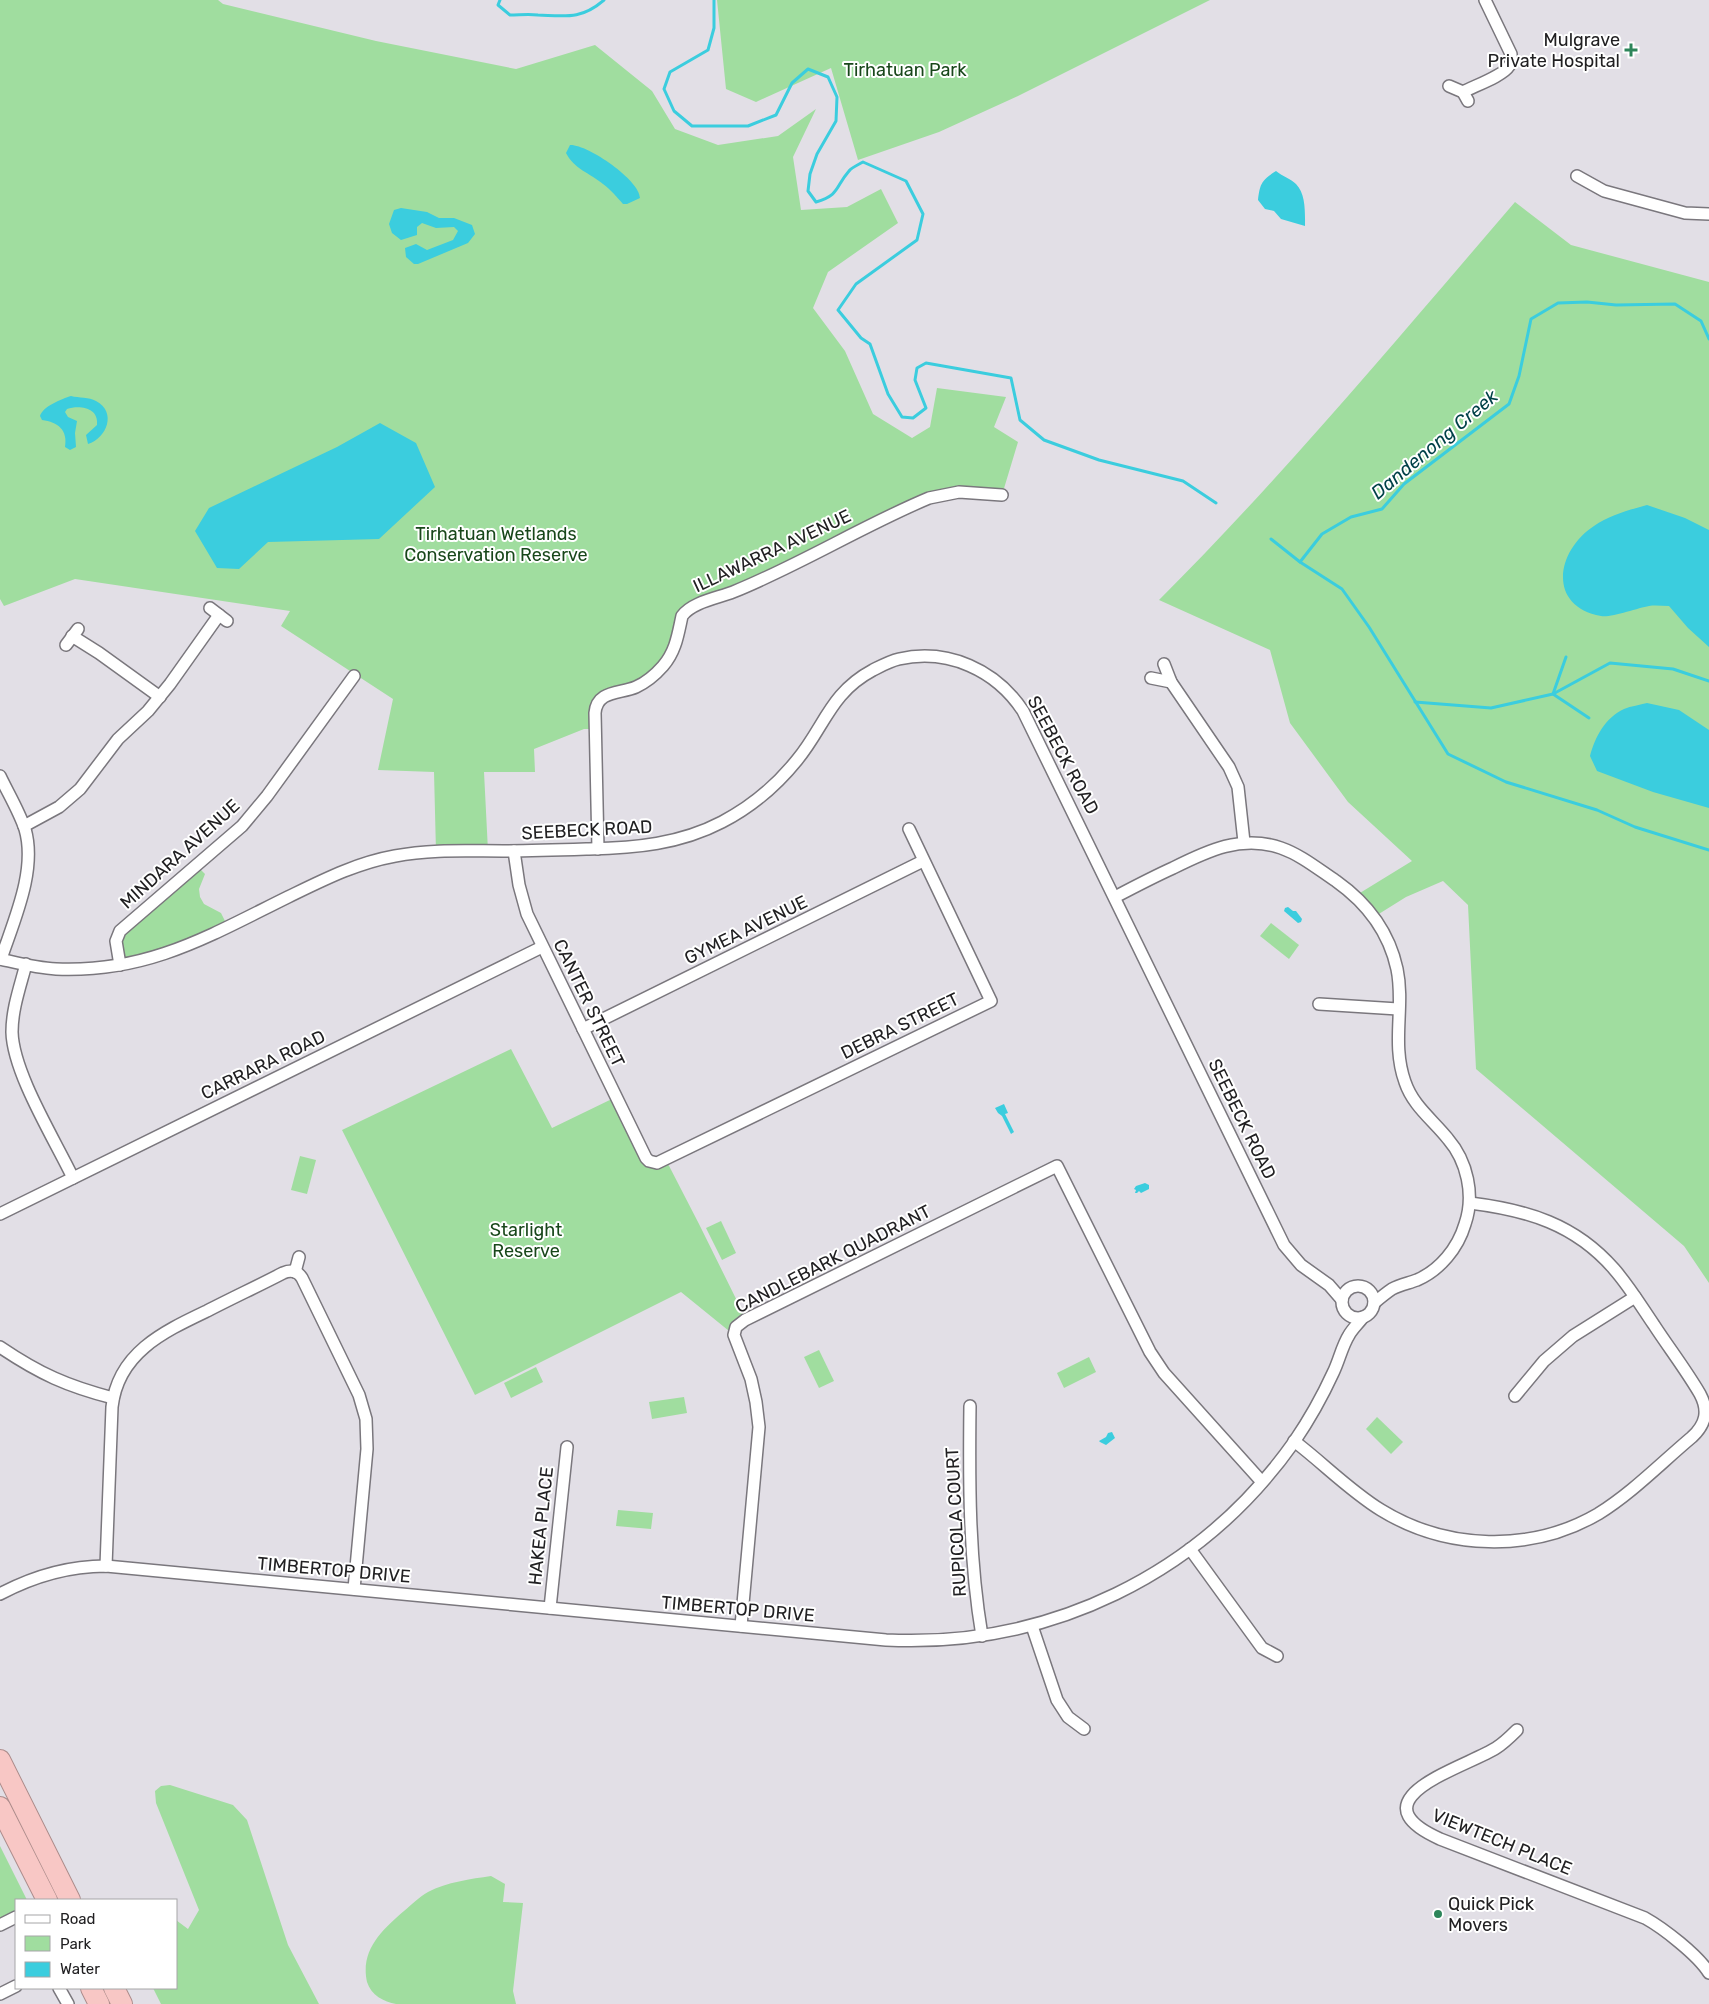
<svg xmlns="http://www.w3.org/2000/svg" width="1709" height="2004" viewBox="0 0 1709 2004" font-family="Rubik,sans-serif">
  <rect width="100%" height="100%" fill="#e2dfe6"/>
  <!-- green -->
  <g fill="#a0dd9f">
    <path d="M 0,0 L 218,0 L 223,4 L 376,41 L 516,69 L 595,45 L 652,91 L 675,129 L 718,145 L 778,136 L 816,109 L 793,157 L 801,210 L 847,207 L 881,189 L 898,223 L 828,272 L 813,308 L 845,351 L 873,414 L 912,438 L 930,427 L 937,388 L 1006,397 L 994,427 L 1018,442 L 1002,495 L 948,493 L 693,607 L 678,638 L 650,679 L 606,695 L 595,729 L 584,729 L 534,749 L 535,772 L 484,772 L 488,851 L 436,852 L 434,772 L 378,770 L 393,699 L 281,626 L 290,611 L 75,579 L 4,606 L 0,599 Z"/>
    <path d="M 717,0 L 1210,0 L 1018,96 L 939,132 L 858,160 L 831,68 L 756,102 L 726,89 Z"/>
    <path d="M 1515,202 L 1571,245 L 1709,282 L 1709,1283 L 1684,1246 L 1476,1069 L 1468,905 L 1443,881 L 1406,897 L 1374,917 L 1355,896 L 1412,861 L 1348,802 L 1290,723 L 1270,650 L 1159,600 C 1285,474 1399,337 1515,202 Z"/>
    <path d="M 197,866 L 205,874 L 199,889 L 200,897 L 204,904 L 221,913 L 228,927 L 120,965 L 117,938 Z"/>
    <path d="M 1271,923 L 1299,945 L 1289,959 L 1260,936 Z"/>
    <path d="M 511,1049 L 552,1128 L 616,1097 L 646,1158 L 666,1160 L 699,1224 L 746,1319 L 734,1335 L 681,1292 L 475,1395 L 342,1130 Z"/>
    <path d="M 300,1156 L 316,1160 L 307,1194 L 291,1190 Z"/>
    <path d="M 721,1221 L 736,1253 L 722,1260 L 706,1228 Z"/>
    <path d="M 819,1350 L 834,1381 L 819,1388 L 804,1357 Z"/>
    <path d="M 1089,1357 L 1096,1372 L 1064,1388 L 1057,1373 Z"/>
    <path d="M 536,1367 L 543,1382 L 511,1398 L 504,1383 Z"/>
    <path d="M 684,1397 L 687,1413 L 652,1419 L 649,1402 Z"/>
    <path d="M 1377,1417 L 1403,1442 L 1391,1454 L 1366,1429 Z"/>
    <path d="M 618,1510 L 653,1513 L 651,1529 L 616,1526 Z"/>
    <path d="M 170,1785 L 233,1805 L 247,1820 L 288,1945 L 319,2004 L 161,2004 L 153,1988 L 176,1988 L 176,1920 L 188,1929 L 199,1910 L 156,1803 L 155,1791 L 161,1786 Z"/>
    <path d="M 0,1846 L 27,1900 L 16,1900 L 16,1913 L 0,1921 Z"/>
    <path d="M 491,1876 L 505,1884 L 503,1902 L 523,1903 L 513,1991 L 516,2004 L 396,2004 C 384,2002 371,1995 367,1982 C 360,1950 382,1930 404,1911 C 411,1905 419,1897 428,1892 C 447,1882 471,1879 491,1876 Z"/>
  </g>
  <!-- water -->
  <g fill="#3bcdde">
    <path d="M 570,145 C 587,144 640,180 640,198 L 627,204 L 623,204 C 617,197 610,189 603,184 C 590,173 574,169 566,153 Z"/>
    <path d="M 1276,171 C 1282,176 1291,179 1296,184 C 1306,194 1305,213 1305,226 L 1281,219 L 1274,211 L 1265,209 L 1258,200 C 1260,183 1262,180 1276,171 Z"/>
    <path d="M 401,208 L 427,212 L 439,218 L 454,218 L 472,225 L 475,234 L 468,243 L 418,264 L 414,264 L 406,257 L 405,248 L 416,244 L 427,250 L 453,240 L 458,231 L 454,227 L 436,228 L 422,223 L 417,227 L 417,235 L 401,240 L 392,233 L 389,224 L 394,210 Z"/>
    <path d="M 71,396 C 79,398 89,397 96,401 C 117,412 107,438 88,444 L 86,435 L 97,425 C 99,407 79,405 67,409 L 65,412 L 68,417 L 77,421 L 75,433 L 76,447 L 70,450 L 65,447 C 68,430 58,422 42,420 L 40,416 C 43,406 62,399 71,396 Z"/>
    <path d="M 380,423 L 416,443 L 435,487 L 379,539 L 268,542 L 239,569 L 217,568 L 195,531 L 209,508 L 337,447 Z"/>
    <path d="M 1647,505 L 1685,518 L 1709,530 L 1709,647 L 1688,628 L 1669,606 C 1662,606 1655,605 1649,606 C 1638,608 1610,618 1601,616 C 1547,606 1556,551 1594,526 C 1610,515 1629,510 1647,505 Z"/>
    <path d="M 1647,703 L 1679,710 L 1709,730 L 1709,808 L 1653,792 L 1597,771 L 1590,756 C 1595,737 1605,718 1624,709 C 1631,706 1640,705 1647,703 Z"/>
    <path d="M 1288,907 L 1293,911 L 1296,911 L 1302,919 L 1301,922 L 1298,923 L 1284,911 L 1285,908 Z"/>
    <path d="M 1004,1104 L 1008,1113 L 1005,1114 L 1014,1132 L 1011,1134 L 1002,1116 L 998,1113 L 995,1108 Z"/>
    <path d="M 1145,1183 L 1149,1185 L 1149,1189 L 1141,1193 L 1139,1191 L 1137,1193 L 1135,1193 L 1136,1190 L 1134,1189 L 1136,1186 Z"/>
    <path d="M 1112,1432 L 1115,1438 L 1106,1445 L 1100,1442 L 1099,1441 L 1106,1437 L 1108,1433 Z"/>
  </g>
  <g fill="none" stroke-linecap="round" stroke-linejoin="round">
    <!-- stream -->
    <g stroke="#3bcdde" stroke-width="3">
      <path d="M 500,0 L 498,5 L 510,15 C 519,15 529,14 538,15 C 565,16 581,20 604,0"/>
      <path d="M 714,0 L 714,28 L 708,50 L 670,72 L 664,89 L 674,111 L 692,126 L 748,126 L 776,115 L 792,83 L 808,69 L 828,77 L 837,97 L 836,121 L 817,154 L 810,174 L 808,191 L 816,202 C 840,195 835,187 849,171 C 852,167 858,165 863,162 L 906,181 L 923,214 L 917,240 L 856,284 L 838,310 L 861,338 L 870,344 L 888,394 L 902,417 L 913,418 L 926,408 L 915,380 L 917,368 L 926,363 L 1011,378 L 1020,420 L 1044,440 L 1099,460 L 1183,481 L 1216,503"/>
      <path d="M 1271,539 L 1300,562 L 1322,534 L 1351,517 L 1382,509 L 1404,484 L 1509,404 L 1519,376 L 1531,319 L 1558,303 L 1587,302 L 1616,305 L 1675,304 L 1701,321 L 1709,339"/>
      <path d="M 1300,562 L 1342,589 L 1369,627 L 1448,754 L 1506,782 L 1597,810 L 1635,827 L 1709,850"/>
      <path d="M 1566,657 L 1553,694 L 1589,718"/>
      <path d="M 1415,702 L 1491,708 L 1553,694 L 1610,663 L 1673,669 L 1709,681"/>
    </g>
    <!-- street casing -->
    <g stroke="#7a777d" stroke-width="14">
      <g id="street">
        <path d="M 1449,86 L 1463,92 L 1468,101"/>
        <path d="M 1463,92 C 1474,86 1503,76 1509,66 C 1512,62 1511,58 1511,54 L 1485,0"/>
        <path d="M 1577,176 L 1604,191 L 1685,213 L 1709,214"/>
        <path d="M 210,608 L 227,621"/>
        <path d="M 72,636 L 99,653 L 160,697"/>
        <path d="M 66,645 L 78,629"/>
        <path d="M 1164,664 L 1171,682 L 1229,767 L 1238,787 L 1244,842"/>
        <path d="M 1151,678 L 1171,682"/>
        <path d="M 0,776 C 8,793 19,811 25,829 C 37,870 14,920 1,959"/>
        <path d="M 24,826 L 59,807 L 80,789 L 118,739 L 148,711 L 170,684 L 219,615"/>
        <path d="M 598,849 L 595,713 C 597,690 620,694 636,687 C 647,682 656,674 663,666 C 676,651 678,634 682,616 C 692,602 718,598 733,592 C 800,565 862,526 929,498 L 959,492 L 1002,495"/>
        <path d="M 514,851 L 519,885 L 527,914 L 646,1158 L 649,1161 L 657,1163 L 991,1001 L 909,829"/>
        <path d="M 1115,897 C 1134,887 1153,877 1173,868 C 1207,851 1242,834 1281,848 C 1301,855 1318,869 1336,881 C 1367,903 1389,932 1397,969 C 1405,1007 1391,1043 1405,1082 C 1413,1106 1433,1120 1448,1139 C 1467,1161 1475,1195 1465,1224 C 1458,1248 1440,1270 1417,1280 C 1409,1283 1399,1285 1392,1289 C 1386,1293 1380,1298 1374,1303"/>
        <path d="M 0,959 C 18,963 37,968 56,969 C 148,973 209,936 288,897 C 323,880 356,863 395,856 C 430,849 467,851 503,851 C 532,851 560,850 589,849 C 635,848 680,844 722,822 C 751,807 776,786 797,760 C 825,726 830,693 873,670 C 881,666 890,661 899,659 C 948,648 996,670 1023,711 L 1284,1245 L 1301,1265 L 1329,1285 L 1342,1300"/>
        <path d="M 26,964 C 20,987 12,1009 12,1032 C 13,1073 55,1140 73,1178"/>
        <path d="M 120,965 L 116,941 L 120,931 L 242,826 L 267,796 L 354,676"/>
        <path d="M 1319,1004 L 1398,1009"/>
        <path d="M 583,1029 L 923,861"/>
        <path d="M 0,1214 L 542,947"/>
        <path d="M 295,1272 L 299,1257"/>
        <circle cx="1358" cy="1302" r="16"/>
        <path d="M 0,1347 C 40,1374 67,1386 113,1398"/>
        <path d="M 1515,1396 L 1544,1361 L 1573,1336 L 1635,1297"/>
        <path d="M 970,1406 C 969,1483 969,1559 982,1636"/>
        <path d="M 1294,1441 C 1323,1463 1350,1491 1381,1510 C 1446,1550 1531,1553 1598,1514 C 1632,1493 1661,1463 1692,1437 C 1706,1424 1709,1411 1700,1394 C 1686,1370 1669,1348 1654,1325 C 1641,1306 1629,1286 1614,1269 C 1575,1224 1527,1210 1470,1203"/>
        <path d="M 1190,1549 L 1262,1648 L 1277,1656"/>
        <path d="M 106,1566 L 112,1407 C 118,1353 163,1332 207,1311 C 232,1298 258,1286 283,1273 C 290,1270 297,1270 302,1278 L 359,1395 L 366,1419 L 367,1449 L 354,1589"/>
        <path d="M 0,1594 C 34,1576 67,1566 106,1566 L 886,1640 C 1049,1648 1200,1575 1294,1442 C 1309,1420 1322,1397 1333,1373 C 1339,1361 1342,1346 1349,1335 C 1353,1328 1359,1323 1363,1317"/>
        <path d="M 550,1608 L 567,1447"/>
        <path d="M 741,1626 L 759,1427 L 756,1402 L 751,1379 L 734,1335 L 736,1327 L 745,1320 L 1057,1166 L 1150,1352 L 1164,1373 L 1262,1482"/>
        <path d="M 1032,1626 L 1057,1700 L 1068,1717 L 1084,1729"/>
        <path d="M 1517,1730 C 1511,1736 1504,1743 1496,1748 C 1464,1768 1351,1799 1440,1839 L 1645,1918 C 1663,1928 1698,1955 1709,1973"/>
        <path d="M 0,1925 L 16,1917"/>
        <path d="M 59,1988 L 68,2004"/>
        <path d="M 0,1994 L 16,1986"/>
      </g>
    </g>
    <!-- highway casing -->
    <g stroke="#ad8d8c" stroke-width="22">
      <g id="highway">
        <path d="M 0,1760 L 70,1900"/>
        <path d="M 0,1807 L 47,1900"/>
        <path d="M 91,1988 L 99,2004"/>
        <path d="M 114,1988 L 122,2004"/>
      </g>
    </g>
    <!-- street -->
    <use href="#street" stroke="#fff" stroke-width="11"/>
    <!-- highway -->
    <use href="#highway" stroke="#f8c7c5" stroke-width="20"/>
  </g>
  <!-- markers -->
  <g fill="#2d855a" stroke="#fff" stroke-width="2">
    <path d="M1628.5 42.5h5v5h5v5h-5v5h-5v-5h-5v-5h5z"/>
    <circle cx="1438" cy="1914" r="5"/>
  </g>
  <g text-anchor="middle" stroke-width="4" stroke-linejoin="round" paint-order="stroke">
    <!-- poi labels -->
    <g font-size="18" fill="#212022" stroke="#fff" text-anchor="end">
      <text x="1620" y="46">Mulgrave<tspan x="1620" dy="21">Private Hospital</tspan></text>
      <text x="1448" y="1910" text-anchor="start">Quick Pick<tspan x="1448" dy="21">Movers</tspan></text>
    </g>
    <!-- park labels -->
    <g font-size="18" fill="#18471a" stroke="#fff">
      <text x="905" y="76">Tirhatuan Park</text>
      <text x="496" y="540">Tirhatuan Wetlands<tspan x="496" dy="21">Conservation Reserve</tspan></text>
      <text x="526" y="1236">Starlight<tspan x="526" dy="21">Reserve</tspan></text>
    </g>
    <!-- street labels -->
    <g font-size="18" fill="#212022" stroke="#fff">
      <text transform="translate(772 551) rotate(-25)" y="6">ILLAWARRA AVENUE</text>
      <text transform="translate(1063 755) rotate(62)" y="6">SEEBECK ROAD</text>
      <text transform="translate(587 830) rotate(-3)" y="6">SEEBECK ROAD</text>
      <text transform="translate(180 854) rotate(-42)" y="6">MINDARA AVENUE</text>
      <text transform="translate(746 930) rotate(-26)" y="6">GYMEA AVENUE</text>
      <text transform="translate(589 1003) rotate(64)" y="6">CANTER STREET</text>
      <text transform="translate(900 1026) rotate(-26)" y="6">DEBRA STREET</text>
      <text transform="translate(263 1065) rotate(-26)" y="6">CARRARA ROAD</text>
      <text transform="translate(1242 1119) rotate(64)" y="6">SEEBECK ROAD</text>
      <text transform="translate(833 1259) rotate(-27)" y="6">CANDLEBARK QUADRANT</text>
      <text transform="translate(956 1522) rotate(-93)" y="6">RUPICOLA COURT</text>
      <text transform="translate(541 1526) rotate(-84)" y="6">HAKEA PLACE</text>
      <text transform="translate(334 1570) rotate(5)" y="6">TIMBERTOP DRIVE</text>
      <text transform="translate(738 1609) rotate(5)" y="6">TIMBERTOP DRIVE</text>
      <text transform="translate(1502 1842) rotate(22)" y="6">VIEWTECH PLACE</text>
    </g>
    <!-- water labels -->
    <g font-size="19" font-style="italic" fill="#004148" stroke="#fff">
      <text transform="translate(1434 444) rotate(-40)" y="7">Dandenong Creek</text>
    </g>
  </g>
  <!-- legend -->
  <rect x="15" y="1899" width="162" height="90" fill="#ffffff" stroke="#a6a6a7"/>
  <rect x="25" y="1915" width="25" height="8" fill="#ffffff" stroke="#a6a6a7"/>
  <text x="60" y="1924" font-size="15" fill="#212022">Road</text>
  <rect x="25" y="1936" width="25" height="15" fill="#a0dd9f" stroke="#a6a6a7"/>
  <text x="60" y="1949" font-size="15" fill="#212022">Park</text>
  <rect x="25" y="1962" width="25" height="15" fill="#3bcdde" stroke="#a6a6a7"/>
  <text x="60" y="1974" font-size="15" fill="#212022">Water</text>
</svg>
